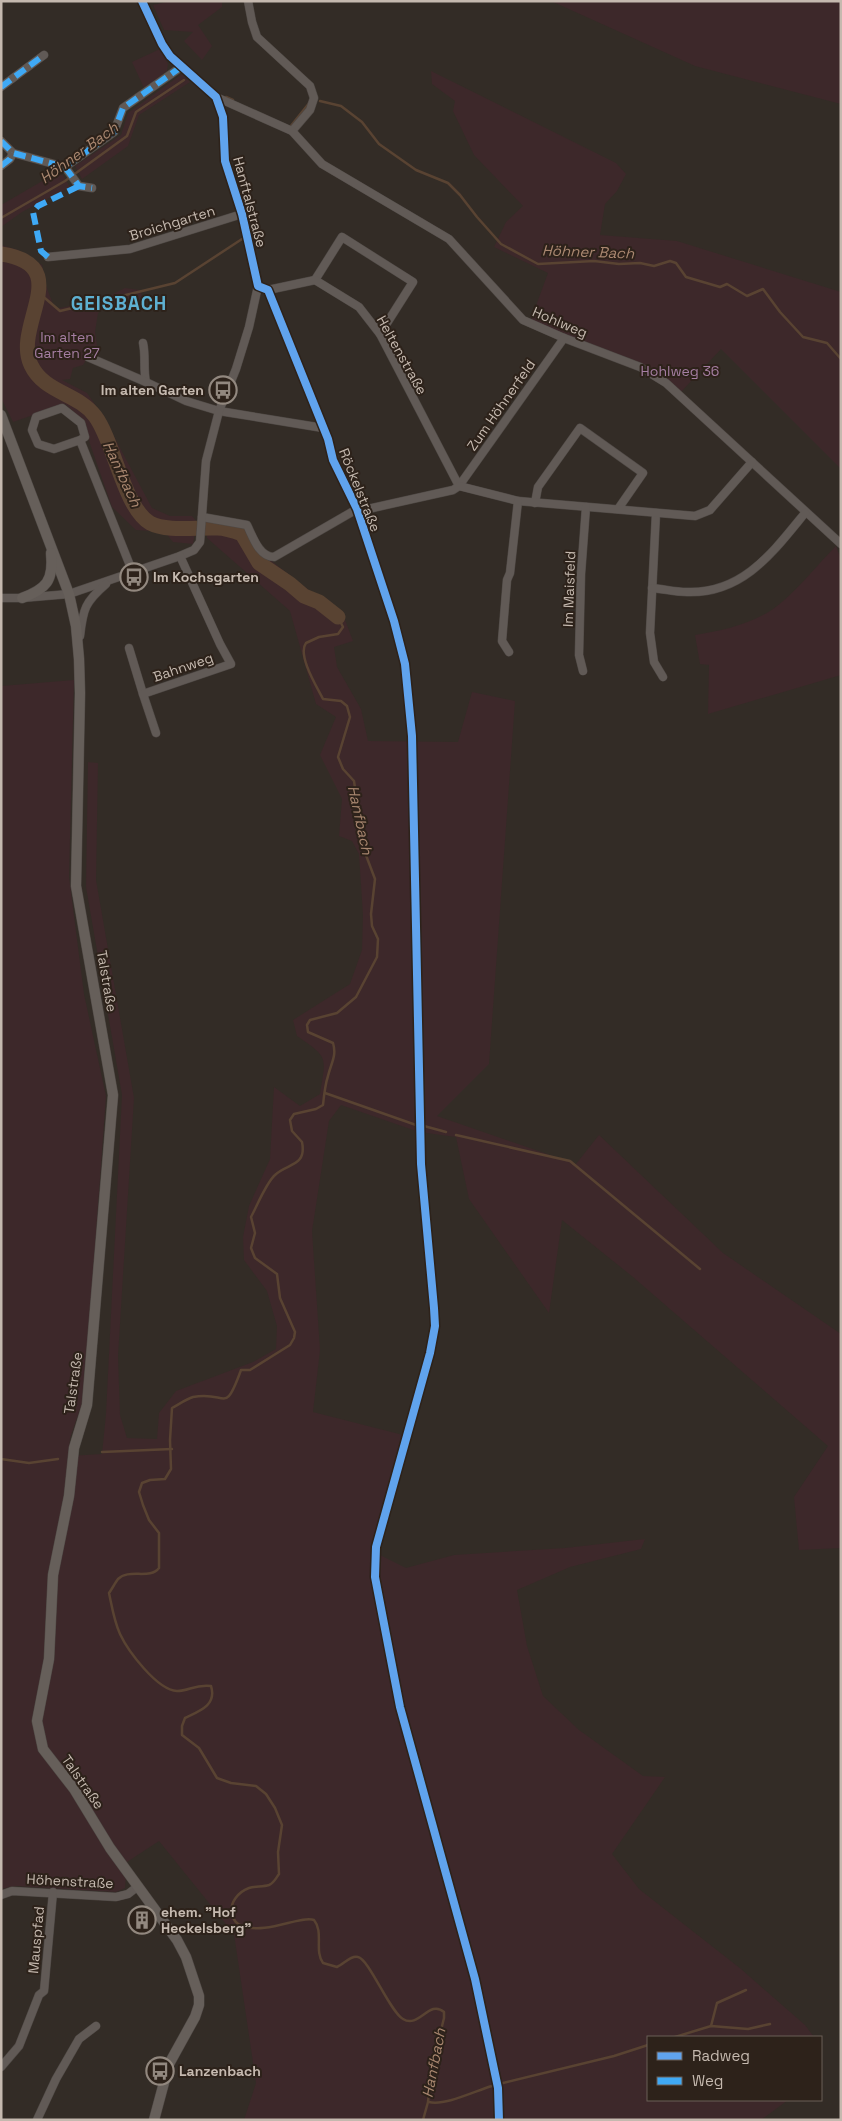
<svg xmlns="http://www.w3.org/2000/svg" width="842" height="2121" viewBox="0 0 842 2121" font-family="'Space Grotesk',sans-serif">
  <rect width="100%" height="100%" fill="#332c26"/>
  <!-- green -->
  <g fill="#3d282a">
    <path d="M 171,1 L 222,1 L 222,7 L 198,25 L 212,46 L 202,60 L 184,41 L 193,32 L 164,30 L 153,5 Z"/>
    <path d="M 551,1 L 841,1 L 841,104 L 695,66 Z"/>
    <path d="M 160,49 L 168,64 L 167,71 L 144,88 L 132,62 Z"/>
    <path d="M 431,71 L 616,163 L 626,174 L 617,191 L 605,204 L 600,235 L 677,241 L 841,292 L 841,469 L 721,349 L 681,392 L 667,380 L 530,322 L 548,273 L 494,247 L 506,222 L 523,206 L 474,155 L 453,111 L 455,101 L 432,84 Z"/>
    <path d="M 182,74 L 190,82 L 139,115 L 128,146 L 82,179 L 75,166 L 121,135 L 128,113 Z"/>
    <path d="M 63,175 L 70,187 L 22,212 L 1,227 L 1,205 L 51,176 Z"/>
    <path d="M 1,245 L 18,250 L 42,265 L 46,286 L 55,309 L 101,300 L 125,288 L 140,290 L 143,299 L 116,299 L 98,313 L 95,332 L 99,359 L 88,357 L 83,365 L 73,368 L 70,379 L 62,380 L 87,393 L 103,416 L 152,508 L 170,516 L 192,516 L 197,522 L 193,544 L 173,542 L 165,532 L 136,530 L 112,507 L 90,444 L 86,424 L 65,404 L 13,422 L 1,398 Z"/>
    <path d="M 207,525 L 238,528 L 259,551 L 311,592 L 342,612 L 353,641 L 334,647 L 337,667 L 361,709 L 368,741 L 458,742 L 472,692 L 515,701 L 489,1064 L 437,1116 L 576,1164 L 599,1135 L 723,1253 L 841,1334 L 841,1548 L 799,1550 L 794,1497 L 828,1446 L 633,1277 L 562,1220 L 549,1313 L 469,1199 L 456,1137 L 419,1132 L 341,1105 L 329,1121 L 312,1231 L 320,1350 L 313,1412 L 407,1436 L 378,1554 L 406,1568 L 454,1555 L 565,1548 L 645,1539 L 641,1549 L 570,1567 L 517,1590 L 527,1646 L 543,1696 L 579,1730 L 643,1776 L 665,1777 L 612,1854 L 639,1889 L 741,1969 L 805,2025 L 814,2037 L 648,2037 L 648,2100 L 788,2100 L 761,2120 L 244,2120 L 256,2083 L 234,1934 L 159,1841 L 127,1862 L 125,1888 L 116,1892 L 17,1886 L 1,1889 L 1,686 L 74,680 L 69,877 L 84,994 L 106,1096 L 84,1398 L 70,1438 L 69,1456 L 102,1454 L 106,1414 L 122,1095 L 86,887 L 88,762 L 98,763 L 96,880 L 134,1098 L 118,1356 L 120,1415 L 127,1438 L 157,1439 L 159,1413 L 176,1391 L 253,1362 L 276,1349 L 277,1326 L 267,1291 L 244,1260 L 243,1237 L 249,1206 L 270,1159 L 274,1087 L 300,1106 L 320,1094 C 326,1056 329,1058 297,1036 L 293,1020 L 350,984 L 362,950 L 363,915 L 359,854 L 352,841 L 339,836 L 342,799 L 320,755 L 336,717 L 316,704 L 290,611 L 207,538 Z"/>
    <path d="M 836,546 L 841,559 L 841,675 L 708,714 L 709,665 L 700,664 L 695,635 C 725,630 758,623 782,602 C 801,586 818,564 836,546 Z"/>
  </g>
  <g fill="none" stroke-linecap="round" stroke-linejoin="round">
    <!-- stream -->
    <g stroke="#594332" stroke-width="2.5">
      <path d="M 226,97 L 233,100"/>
      <path d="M 320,101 L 341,106 L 362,122 L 379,144 L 416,170 L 448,183 L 460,195 L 477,217 L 501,244 L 538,264 L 594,261 L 619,264 L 640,263 L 654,266 L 670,261 L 676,263 L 686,277 L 720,287 L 727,284 L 747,296 L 763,289 L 780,312 L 803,337 L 827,343 L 841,359"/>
      <path d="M 290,127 L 310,102"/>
      <path d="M 1,218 L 65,181 L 127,136 L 136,112 L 184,80"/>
      <path d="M 39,293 L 60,311 L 175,283 L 242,239"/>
      <path d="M 338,617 L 343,627 L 338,634 L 319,637 L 306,643 C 297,655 317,687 323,699 L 341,701 L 347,706 L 350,717 L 338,757 L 343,769 L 354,781 L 364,850 L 375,879 L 371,914 L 372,926 L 378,939 L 377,957 L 356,997 L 337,1013 L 310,1020 L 307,1025 L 308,1032 L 333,1043 C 337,1056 331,1063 328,1076 C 325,1085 324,1095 323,1105 L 316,1109 L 294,1114 L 290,1120 L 292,1131 L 302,1142 C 307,1167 287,1163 275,1175 C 266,1183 257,1206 251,1217 L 255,1233 L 251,1248 L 255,1258 L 277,1274 L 280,1298 L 295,1332 L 294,1338 L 290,1345 L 250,1370 L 241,1370 C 224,1417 227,1390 193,1397 C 186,1399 178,1405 172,1408 L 170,1440 L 171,1469 L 165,1479 L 150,1480 L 142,1483 L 139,1492 L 143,1505 L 149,1520 L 159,1533 L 159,1568 C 150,1580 129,1568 118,1579 C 115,1583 112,1589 109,1593 C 112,1607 114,1621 120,1634 C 128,1651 157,1690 177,1691 C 189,1691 195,1684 211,1686 C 217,1705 200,1711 185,1718 L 182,1726 L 182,1735 L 199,1748 L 217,1778 L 231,1783 L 256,1786 L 266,1794 L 275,1808 L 282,1825 L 278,1852 L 279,1874 C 276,1878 274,1883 269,1885 C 263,1887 255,1886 249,1888 C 238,1892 229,1903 232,1915 C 234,1920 236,1924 242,1926 C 266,1935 301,1915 314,1920 C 324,1932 314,1951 323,1963 L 337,1967 C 344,1964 351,1955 358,1957 C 369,1959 390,2012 403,2019 C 419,2029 429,1999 444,2012 L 444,2018 L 431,2071 L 428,2102 L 423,2120"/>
      <path d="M 325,1093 L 416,1125"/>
      <path d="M 424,1126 L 446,1132"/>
      <path d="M 456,1135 L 570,1161 L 700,1269"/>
      <path d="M 102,1452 L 172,1449"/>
      <path d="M 1,1459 L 29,1463 L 58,1459"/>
      <path d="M 711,2026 L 717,2003 L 746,1990"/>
      <path d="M 675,2037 L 711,2026 L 748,2029 L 770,2024"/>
      <path d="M 503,2083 L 614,2056 L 648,2045"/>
      <path d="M 429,2102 C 445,2106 475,2091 492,2086"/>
    </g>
    <!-- river -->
    <path stroke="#594332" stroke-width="15" d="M 1,254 C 77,265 12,325 31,365 C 44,393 78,393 95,416 C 114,441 124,508 150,523 C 166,532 198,527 217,528 C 226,528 234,531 242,534 L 259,563 L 290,584 L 304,596 L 319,602 L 338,617"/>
    <!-- minor casing -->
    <g stroke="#4e4844" stroke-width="9">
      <g id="minor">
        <path d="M 248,1 L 252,22 L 257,37 L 310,86 L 314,98 L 310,110 L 292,131"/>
        <path d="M 1,87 L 44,55"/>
        <path d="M 216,97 L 292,131 L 322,164 L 449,239 L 523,320 L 564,338 L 640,367 L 666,383 L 841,544"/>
        <path d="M 1,141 L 13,153 L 65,167 L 114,132 L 123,108 L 181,67"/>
        <path d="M 1,166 L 10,159 L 13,153"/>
        <path d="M 65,167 L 79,186 L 92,188"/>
        <path d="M 48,257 L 130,249 L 242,214"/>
        <path d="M 315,280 L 342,237 L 413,282 L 380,334"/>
        <path d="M 258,286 L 268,290 L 315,280 L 359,307 L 380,334 L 459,486 L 564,338"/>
        <path d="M 268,290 L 328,439 L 333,460 L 357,509 L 394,621 L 405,664 L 412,736"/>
        <path d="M 143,343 C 146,356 143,369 146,382 L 186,401 L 219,411 L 323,428"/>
        <path d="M 88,357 L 146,382"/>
        <path d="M 80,440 L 85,437 L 81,423 L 62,408 L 36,417 L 32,430 L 38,444 L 54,449 L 80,440 L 133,573"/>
        <path d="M 535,503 L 538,487 L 580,428 L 643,473 L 618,509"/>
        <path d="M 656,513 L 650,633 L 654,662 L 663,677"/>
        <path d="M 202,517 L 247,525 C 253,537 259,557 274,557 L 357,509 L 368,509 L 453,490 L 459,486 L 518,501 L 695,516 L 710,510 L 752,462"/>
        <path d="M 652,588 C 664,589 675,592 687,592 C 743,594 773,552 805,513"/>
        <path d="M 1,598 L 22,598 L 69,594 L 180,556 L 194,550 L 200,542 L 206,461 L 219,411 L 236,369 L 249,327 L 258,286 L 242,214 L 225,161 L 223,117 L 216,97 L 170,56 L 162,44 L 142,1"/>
        <path d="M 80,636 C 83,609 85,602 106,584"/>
        <path d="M 129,648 L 143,694"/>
        <path d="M 509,652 L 502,641 L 507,580 L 510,573 L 518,501"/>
        <path d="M 583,671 L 579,655 L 581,574 L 586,507"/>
        <path d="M 156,733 L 143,694 L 231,664 L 220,644 L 180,556"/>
        <path d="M 1,1895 L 12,1891 L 116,1897 L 128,1894 L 137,1887"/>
        <path d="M 1,2067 L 19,2046 L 39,1995 L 44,1991 L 53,1892"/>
        <path d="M 37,2120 L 56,2079 L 79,2039 L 96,2026"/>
      </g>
    </g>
    <!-- secondary casing -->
    <g stroke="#4e4844" stroke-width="11">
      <g id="secondary">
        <path d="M 1,415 L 69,594 L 76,626 L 79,659 L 80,693 L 76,886 L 113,1095 L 87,1405 L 74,1448 L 69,1496 L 53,1575 L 49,1659 L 37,1721 L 43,1749 L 74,1789 L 110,1848 L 177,1940 L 186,1957 L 199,1996 L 199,2005 L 195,2017 L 169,2064 L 154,2120"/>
        <path d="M 22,598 C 46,589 54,581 51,553"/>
      </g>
    </g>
    <!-- minor -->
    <use href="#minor" stroke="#615a56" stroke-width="8"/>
    <!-- secondary -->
    <use href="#secondary" stroke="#665f5a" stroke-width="10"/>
    <!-- quiet -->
    <g stroke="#3fa9f5" stroke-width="6" stroke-dasharray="12 6" stroke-linecap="butt">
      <path d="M 1,87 L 44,55"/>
      <path d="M 1,141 L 13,153 L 65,167 L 114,132 L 123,108 L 181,67"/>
      <path d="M 1,166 L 10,159 L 13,153"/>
      <path d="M 65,167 L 79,186 L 92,188"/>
      <path d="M 48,257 L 41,251 L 33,212 L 38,206 L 79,186"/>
    </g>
    <!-- cycleway casing -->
    <g stroke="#2d221a" stroke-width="11">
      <path id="cycleway" d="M 142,1 L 162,44 L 170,56 L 216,97 L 223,117 L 225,161 L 242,214 L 258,286 L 268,290 L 328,439 L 333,460 L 357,509 L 394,621 L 405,664 L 412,736 L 421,1164 L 434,1308 L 435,1326 L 430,1353 L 376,1547 L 375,1577 L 400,1707 L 475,1979 L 498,2088 L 499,2120"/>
    </g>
    <!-- cycleway -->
    <use href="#cycleway" stroke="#60a3ed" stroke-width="8"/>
  </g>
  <!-- icons -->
  <defs>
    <g id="bus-ring" transform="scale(1.4375)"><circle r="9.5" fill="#2d221a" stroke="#92887f" stroke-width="1.5"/><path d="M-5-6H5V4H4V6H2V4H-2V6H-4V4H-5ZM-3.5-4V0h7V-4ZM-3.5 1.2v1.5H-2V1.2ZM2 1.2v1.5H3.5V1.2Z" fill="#92887f"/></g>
    <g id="building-ring" transform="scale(1.4375)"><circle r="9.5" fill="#2d221a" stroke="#92887f" stroke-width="1.5"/><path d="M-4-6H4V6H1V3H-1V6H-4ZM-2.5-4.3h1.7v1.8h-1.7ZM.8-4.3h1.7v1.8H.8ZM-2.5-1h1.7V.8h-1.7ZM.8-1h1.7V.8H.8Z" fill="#92887f"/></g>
  </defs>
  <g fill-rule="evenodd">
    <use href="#bus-ring" x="223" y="390"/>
    <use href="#bus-ring" x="134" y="577"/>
    <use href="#building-ring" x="142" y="1920"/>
    <use href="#bus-ring" x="160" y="2071"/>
  </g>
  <g text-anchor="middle" stroke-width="4" stroke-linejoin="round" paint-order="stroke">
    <!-- street labels -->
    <g font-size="14" fill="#c5b9af" stroke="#2d221a">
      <text transform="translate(250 202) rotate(75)" y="5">Hanftalstraße</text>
      <text transform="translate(172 223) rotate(-17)" y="5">Broichgarten</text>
      <text transform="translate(560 322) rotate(23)" y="5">Hohlweg</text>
      <text transform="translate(402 355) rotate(61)" y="5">Heltenstraße</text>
      <text transform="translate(501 405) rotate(-55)" y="5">Zum Höhnerfeld</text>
      <text transform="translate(360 490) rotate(68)" y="5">Röckelstraße</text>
      <text transform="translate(569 589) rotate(-88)" y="5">Im Maisfeld</text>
      <text transform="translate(183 667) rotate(-19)" y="5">Bahnweg</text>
      <text transform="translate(107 981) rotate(80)" y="5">Talstraße</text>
      <text transform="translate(73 1383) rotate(-82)" y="5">Talstraße</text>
      <text transform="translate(83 1782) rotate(55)" y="5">Talstraße</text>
      <text transform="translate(70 1881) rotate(3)" y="5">Höhenstraße</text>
      <text transform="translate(36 1940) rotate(-85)" y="5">Mauspfad</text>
    </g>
    <!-- park labels -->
    <g font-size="14" fill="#a57ea2" stroke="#2d221a">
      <text x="67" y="342">Im alten<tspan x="67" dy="16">Garten 27</tspan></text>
      <text x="680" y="376">Hohlweg 36</text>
    </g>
    <!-- poi labels -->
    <g font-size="14" font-weight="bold" fill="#c5b9af" stroke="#2d221a" text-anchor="start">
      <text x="204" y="395" text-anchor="end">Im alten Garten</text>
      <text x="153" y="582">Im Kochsgarten</text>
      <text x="161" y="1917">ehem. "Hof<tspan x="161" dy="16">Heckelsberg"</tspan></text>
      <text x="179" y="2076">Lanzenbach</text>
    </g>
    <!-- water labels -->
    <g font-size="15" font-style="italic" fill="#a98770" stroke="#2d221a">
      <text transform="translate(79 153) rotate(-36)" y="5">Höhner Bach</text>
      <text transform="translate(588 252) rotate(2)" y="5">Höhner Bach</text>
      <text transform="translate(122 474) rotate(65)" y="5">Hanfbach</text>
      <text transform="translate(360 820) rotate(78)" y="5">Hanfbach</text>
      <text transform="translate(434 2063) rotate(-79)" y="5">Hanfbach</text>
    </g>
    <!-- district labels -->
    <g font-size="19" font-weight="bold" letter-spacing="1" fill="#5eb0d1" stroke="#2d221a">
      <text x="119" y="310">GEISBACH</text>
    </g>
  </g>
  <!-- border -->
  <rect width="842" height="2121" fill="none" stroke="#c5b9af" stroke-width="5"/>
  <!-- legend -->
  <rect x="647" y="2036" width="175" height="65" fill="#2d221a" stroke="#6a5e56"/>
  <rect x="657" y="2052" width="25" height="8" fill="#60a3ed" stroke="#6a5e56"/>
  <text x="692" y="2061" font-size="15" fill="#c5b9af">Radweg</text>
  <rect x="657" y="2077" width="25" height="8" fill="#3fa9f5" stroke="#6a5e56"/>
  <text x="692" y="2086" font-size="15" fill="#c5b9af">Weg</text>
</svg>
